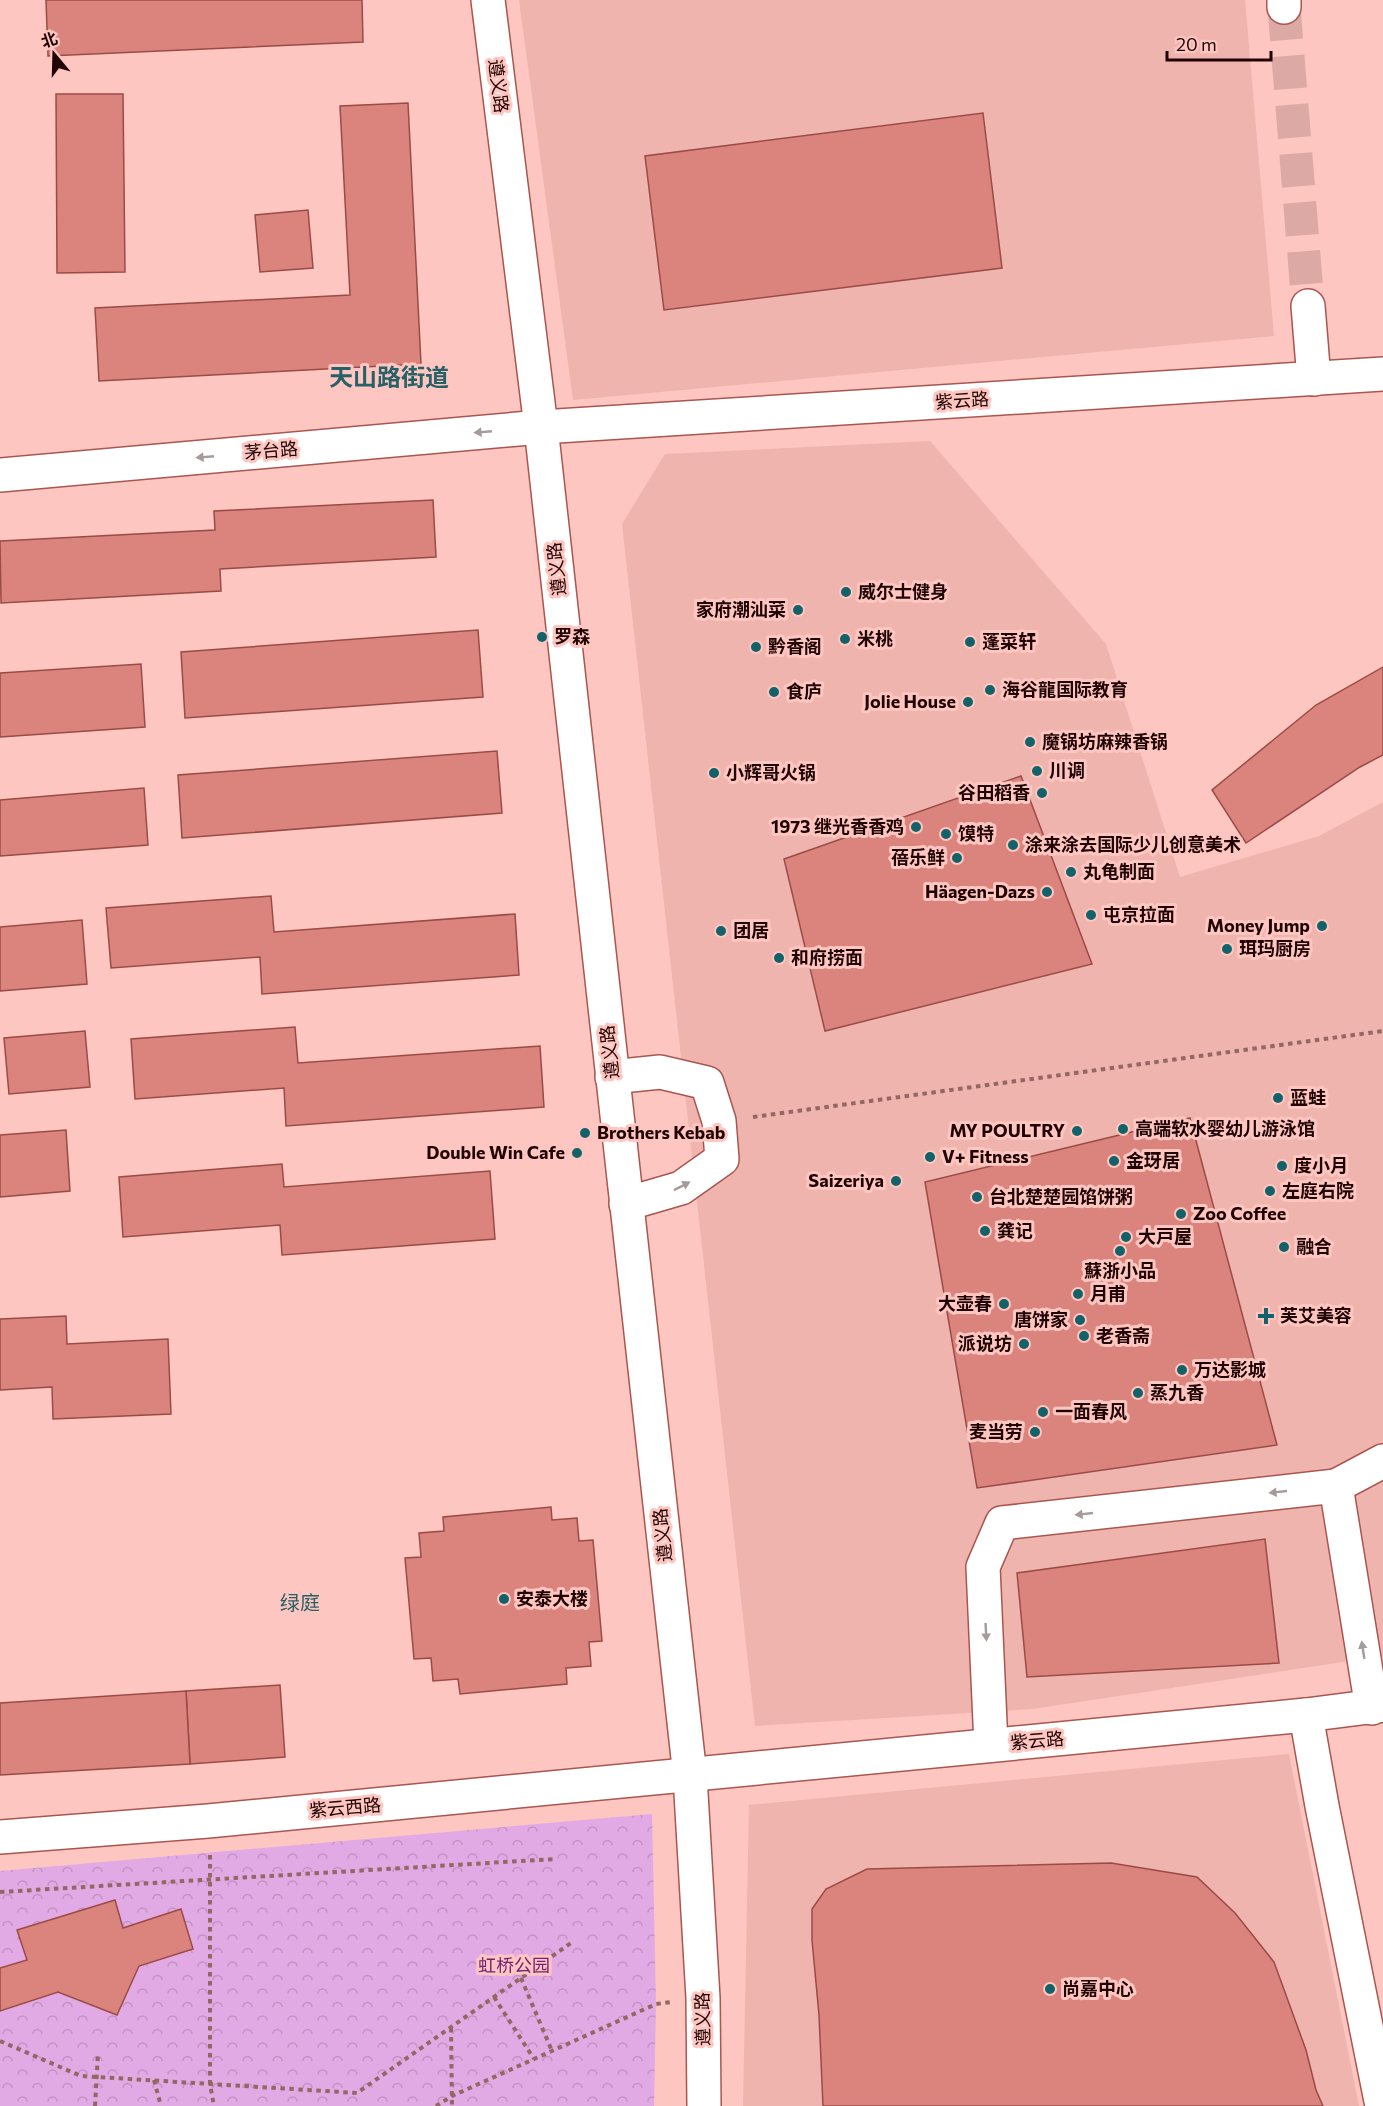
<svg xmlns="http://www.w3.org/2000/svg" width="1383" height="2106" viewBox="0 0 1383 2106" font-family="Commissioner,'Noto Sans SC',sans-serif">
  <defs>
    <pattern id="park-crowns" width="20" height="18" patternUnits="userSpaceOnUse" patternTransform="scale(1.5)"><rect width="20" height="18" fill="#e2aae4"/><path d="M2 6a3 3 0 1 1 6 0M12 15a3 3 0 1 1 6 0" fill="none" stroke="#c291c2"/></pattern>
  </defs>
  <rect width="100%" height="100%" fill="#fec6c0"/>
  <!-- built -->
  <g fill="#f0b4ae">
    <path d="M 519,0 L 1245,0 L 1274,336 L 573,400 Z"/>
    <path d="M 930,441 L 1106,644 L 1180,877 L 1319,836 L 1383,802 L 1383,1656 L 1033,1709 L 755,1726 L 622,524 L 665,454 Z"/>
    <path d="M 1289,1754 L 1359,2106 L 743,2106 L 749,1805 Z"/>
  </g>
  <!-- park -->
  <path fill="url(#park-crowns)" d="M 652,1814 L 656,2004 L 654,2106 L 0,2106 L 0,1871 Z"/>
  <!-- building -->
  <g fill="#db847d" stroke="#9b4b46" stroke-width="1.5">
    <path d="M 46,0 L 362,0 L 363,42 L 48,56 Z"/>
    <path d="M 56,94 L 123,94 L 125,272 L 57,273 Z"/>
    <path d="M 408,103 L 421,364 L 99,381 L 95,308 L 350,295 L 340,106 Z"/>
    <path d="M 983,113 L 1002,268 L 664,310 L 645,156 Z"/>
    <path d="M 308,210 L 313,268 L 260,272 L 255,215 Z"/>
    <path d="M 433,500 L 436,557 L 220,569 L 221,591 L 1,603 L 0,541 L 215,530 L 214,511 Z"/>
    <path d="M 478,630 L 483,697 L 185,718 L 181,652 Z"/>
    <path d="M 141,664 L 145,727 L 0,737 L 0,673 Z"/>
    <path d="M 1383,667 L 1383,755 L 1360,767 L 1246,843 L 1212,790 L 1316,705 Z"/>
    <path d="M 497,751 L 502,813 L 182,838 L 178,775 Z"/>
    <path d="M 1021,776 L 1092,964 L 825,1031 L 784,859 Z"/>
    <path d="M 144,788 L 148,845 L 0,856 L 0,800 Z"/>
    <path d="M 271,896 L 274,932 L 515,914 L 519,975 L 262,994 L 260,957 L 111,968 L 106,908 Z"/>
    <path d="M 82,920 L 87,984 L 0,991 L 0,927 Z"/>
    <path d="M 295,1027 L 298,1063 L 540,1046 L 544,1107 L 286,1126 L 284,1088 L 135,1099 L 131,1039 Z"/>
    <path d="M 85,1031 L 90,1087 L 9,1094 L 4,1038 Z"/>
    <path d="M 1190,1118 L 1277,1445 L 977,1488 L 925,1182 Z"/>
    <path d="M 66,1130 L 70,1191 L 0,1197 L 0,1135 Z"/>
    <path d="M 282,1164 L 284,1187 L 490,1171 L 495,1239 L 282,1255 L 280,1225 L 123,1237 L 119,1177 Z"/>
    <path d="M 66,1316 L 67,1344 L 168,1339 L 171,1414 L 53,1419 L 52,1387 L 0,1390 L 0,1319 Z"/>
    <path d="M 551,1507 L 552,1520 L 577,1518 L 579,1541 L 593,1540 L 602,1641 L 589,1642 L 591,1666 L 566,1668 L 567,1684 L 460,1694 L 458,1679 L 433,1681 L 431,1658 L 414,1659 L 405,1558 L 421,1557 L 419,1533 L 444,1531 L 443,1517 Z"/>
    <path d="M 1265,1539 L 1279,1663 L 1027,1677 L 1017,1573 Z"/>
    <path d="M 280,1685 L 285,1757 L 190,1764 L 186,1691 Z"/>
    <path d="M 186,1691 L 190,1764 L 0,1775 L 0,1703 Z"/>
    <path d="M 1111,1863 L 1197,1877 L 1235,1913 L 1274,1962 L 1306,2050 L 1316,2090 L 1323,2106 L 823,2106 L 819,2015 L 812,1940 L 812,1909 L 826,1889 L 867,1869 Z"/>
    <path d="M 115,1900 L 123,1928 L 181,1909 L 193,1949 L 139,1966 L 117,2015 L 58,1992 L 0,2011 L 0,1968 L 27,1960 L 17,1930 Z"/>
  </g>
  <g fill="none" stroke-linecap="round" stroke-linejoin="round">
    <!-- minor-tunnel -->
    <path stroke="#dda9a4" stroke-width="33" stroke-dasharray="33 16" stroke-linecap="butt" d="M 1284,7 L 1308,306"/>
    <!-- minor casing -->
    <g stroke="#a95651" stroke-width="36">
      <g id="minor">
        <path d="M 488,0 L 541,427 L 690,1776 L 703,1998 L 704,2106"/>
        <path d="M 1284,0 L 1284,7"/>
        <path d="M 1308,306 L 1314,379"/>
        <path d="M 0,475 L 541,427 L 1383,374"/>
        <path d="M 612,1077 L 660,1072 L 707,1083 L 719,1121 L 722,1159 L 681,1188 L 626,1204"/>
        <path d="M 1372,1708 L 1336,1486 L 1383,1461"/>
        <path d="M 1306,1715 L 1322,1806 L 1382,2106"/>
        <path d="M 991,1745 L 983,1567 L 1002,1523 L 1336,1486"/>
        <path d="M 0,1837 L 208,1821 L 1306,1715 L 1383,1705"/>
      </g>
    </g>
    <!-- path -->
    <g stroke="#926764" stroke-width="4" stroke-dasharray="4.5 4.5" stroke-linecap="butt">
      <path d="M 753,1117 L 1383,1031"/>
      <path d="M 210,1855 L 210,2084 L 214,2106"/>
      <path d="M 0,1892 L 555,1859"/>
      <path d="M 521,1978 L 552,2051"/>
      <path d="M 494,1997 L 534,2059"/>
      <path d="M 451,2028 L 452,2106"/>
      <path d="M 0,2041 L 81,2076 L 357,2093 L 571,1943"/>
      <path d="M 154,2080 L 161,2106"/>
      <path d="M 95,2106 L 98,2053"/>
      <path d="M 436,2106 L 452,2096 L 656,2004 L 671,2002"/>
    </g>
    <!-- minor -->
    <use href="#minor" stroke="#fff" stroke-width="33"/>
  </g>
  <!-- one-way arrows -->
  <defs><path id="oneway-solid" d="M-6-.8H1V-3.2L6.5 0L1 3.2V.8H-6Z" transform="scale(1.5)"/></defs>
  <g fill="#a69a9a">
    <use href="#oneway-solid" transform="translate(483 432) rotate(175)"/>
    <use href="#oneway-solid" transform="translate(205 457) rotate(175)"/>
    <use href="#oneway-solid" transform="translate(682 1186) rotate(-27)"/>
    <use href="#oneway-solid" transform="translate(1278 1492) rotate(174)"/>
    <use href="#oneway-solid" transform="translate(1084 1514) rotate(174)"/>
    <use href="#oneway-solid" transform="translate(986 1632) rotate(87)"/>
    <use href="#oneway-solid" transform="translate(1363 1650) rotate(-99)"/>
  </g>
  <!-- markers -->
  <g fill="#136269" stroke="#fec6c0" stroke-width="2">
    <circle cx="846" cy="592" r="6"/>
    <circle cx="798" cy="610" r="6"/>
    <circle cx="542" cy="637" r="6"/>
    <circle cx="845" cy="639" r="6"/>
    <circle cx="970" cy="642" r="6"/>
    <circle cx="756" cy="647" r="6"/>
    <circle cx="990" cy="690" r="6"/>
    <circle cx="774" cy="692" r="6"/>
    <circle cx="968" cy="702" r="6"/>
    <circle cx="1030" cy="742" r="6"/>
    <circle cx="1037" cy="771" r="6"/>
    <circle cx="714" cy="773" r="6"/>
    <circle cx="1042" cy="793" r="6"/>
    <circle cx="916" cy="827" r="6"/>
    <circle cx="946" cy="834" r="6"/>
    <circle cx="1013" cy="845" r="6"/>
    <circle cx="957" cy="858" r="6"/>
    <circle cx="1071" cy="872" r="6"/>
    <circle cx="1047" cy="892" r="6"/>
    <circle cx="1091" cy="915" r="6"/>
    <circle cx="1322" cy="926" r="6"/>
    <circle cx="721" cy="931" r="6"/>
    <circle cx="1227" cy="949" r="6"/>
    <circle cx="779" cy="958" r="6"/>
    <circle cx="1278" cy="1098" r="6"/>
    <circle cx="1123" cy="1129" r="6"/>
    <circle cx="1077" cy="1131" r="6"/>
    <circle cx="585" cy="1133" r="6"/>
    <circle cx="577" cy="1153" r="6"/>
    <circle cx="930" cy="1157" r="6"/>
    <circle cx="1114" cy="1161" r="6"/>
    <circle cx="1282" cy="1166" r="6"/>
    <circle cx="896" cy="1181" r="6"/>
    <circle cx="1270" cy="1191" r="6"/>
    <circle cx="977" cy="1197" r="6"/>
    <circle cx="1181" cy="1214" r="6"/>
    <circle cx="985" cy="1231" r="6"/>
    <circle cx="1126" cy="1237" r="6"/>
    <circle cx="1284" cy="1247" r="6"/>
    <circle cx="1120" cy="1251" r="6"/>
    <circle cx="1078" cy="1294" r="6"/>
    <circle cx="1004" cy="1304" r="6"/>
    <path d="M1263 1307h6v6h6v6h-6v6h-6v-6h-6v-6h6z"/>
    <circle cx="1080" cy="1320" r="6"/>
    <circle cx="1084" cy="1336" r="6"/>
    <circle cx="1024" cy="1344" r="6"/>
    <circle cx="1182" cy="1370" r="6"/>
    <circle cx="1138" cy="1393" r="6"/>
    <circle cx="1043" cy="1412" r="6"/>
    <circle cx="1035" cy="1432" r="6"/>
    <circle cx="504" cy="1599" r="6"/>
    <circle cx="1050" cy="1989" r="6"/>
  </g>
  <g text-anchor="middle" stroke-width="6" stroke-linejoin="round" paint-order="stroke">
    <!-- street labels -->
    <g font-size="18" fill="#200303" stroke="#fec6c0">
      <text transform="translate(498 86) rotate(83)" y="6">遵义路</text>
      <text transform="translate(962 401) rotate(-4)" y="6">紫云路</text>
      <text transform="translate(271 451) rotate(-5)" y="6">茅台路</text>
      <text transform="translate(557 569) rotate(-96)" y="6">遵义路</text>
      <text transform="translate(610 1052) rotate(-96)" y="6">遵义路</text>
      <text transform="translate(663 1535) rotate(-96)" y="6">遵义路</text>
      <text transform="translate(1037 1741) rotate(-5)" y="6">紫云路</text>
      <text transform="translate(345 1808) rotate(-5)" y="6">紫云西路</text>
      <text transform="translate(703 2019) rotate(-91)" y="6">遵义路</text>
    </g>
    <!-- poi labels -->
    <g font-size="18" font-weight="bold" fill="#200303" stroke="#fec6c0" text-anchor="start">
      <text x="858" y="598">威尔士健身</text>
      <text x="786" y="616" text-anchor="end">家府潮汕菜</text>
      <text x="554" y="643">罗森</text>
      <text x="857" y="645">米桃</text>
      <text x="982" y="648">蓬菜轩</text>
      <text x="768" y="653">黔香阁</text>
      <text x="1002" y="696">海谷龍国际教育</text>
      <text x="786" y="698">食庐</text>
      <text x="956" y="708" text-anchor="end">Jolie House</text>
      <text x="1042" y="748">魔锅坊麻辣香锅</text>
      <text x="1049" y="777">川调</text>
      <text x="726" y="779">小辉哥火锅</text>
      <text x="1030" y="799" text-anchor="end">谷田稻香</text>
      <text x="904" y="833" text-anchor="end">1973 继光香香鸡</text>
      <text x="958" y="840">馍特</text>
      <text x="1025" y="851">涂来涂去国际少儿创意美术</text>
      <text x="945" y="864" text-anchor="end">蓓乐鲜</text>
      <text x="1083" y="878">丸龟制面</text>
      <text x="1035" y="898" text-anchor="end">Häagen-Dazs</text>
      <text x="1103" y="921">屯京拉面</text>
      <text x="1310" y="932" text-anchor="end">Money Jump</text>
      <text x="733" y="937">团居</text>
      <text x="1239" y="955">珥玛厨房</text>
      <text x="791" y="964">和府捞面</text>
      <text x="1290" y="1104">蓝蛙</text>
      <text x="1135" y="1135">高端软水婴幼儿游泳馆</text>
      <text x="1065" y="1137" text-anchor="end">MY POULTRY</text>
      <text x="597" y="1139">Brothers Kebab</text>
      <text x="565" y="1159" text-anchor="end">Double Win Cafe</text>
      <text x="942" y="1163">V+ Fitness</text>
      <text x="1126" y="1167">金玡居</text>
      <text x="1294" y="1172">度小月</text>
      <text x="884" y="1187" text-anchor="end">Saizeriya</text>
      <text x="1282" y="1197">左庭右院</text>
      <text x="989" y="1203">台北楚楚园馅饼粥</text>
      <text x="1193" y="1220">Zoo Coffee</text>
      <text x="997" y="1237">龚记</text>
      <text x="1138" y="1243">大戸屋</text>
      <text x="1296" y="1253">融合</text>
      <text x="1120" y="1277" text-anchor="middle">蘇浙小品</text>
      <text x="1090" y="1300">月甫</text>
      <text x="992" y="1310" text-anchor="end">大壶春</text>
      <text x="1280" y="1322">芙艾美容</text>
      <text x="1068" y="1326" text-anchor="end">唐饼家</text>
      <text x="1096" y="1342">老香斋</text>
      <text x="1012" y="1350" text-anchor="end">派说坊</text>
      <text x="1194" y="1376">万达影城</text>
      <text x="1150" y="1399">蒸九香</text>
      <text x="1055" y="1418">一面春风</text>
      <text x="1023" y="1438" text-anchor="end">麦当劳</text>
      <text x="516" y="1605">安泰大楼</text>
      <text x="1062" y="1995">尚嘉中心</text>
    </g>
    <!-- park labels -->
    <g font-size="18" fill="#732178" stroke="#fec6c0">
      <text x="514" y="1972">虹桥公园</text>
    </g>
    <!-- neighbourhood labels -->
    <g font-size="20" fill="#276066" stroke="#fec6c0">
      <text x="300" y="1610">绿庭</text>
    </g>
    <!-- district labels -->
    <g font-size="24" font-weight="bold" fill="#276066" stroke="#fec6c0">
      <text x="389" y="386">天山路街道</text>
    </g>
  </g>
  <!-- north arrow -->
  <g transform="translate(54 54) rotate(341)" stroke="#fec6c0" stroke-width="4.5" paint-order="stroke">
  <path d="M0-4.5L10 22L0 15L-10 22Z" fill="#200303"/>
  <text y="-9" font-size="16" font-weight="bold" text-anchor="middle" fill="#200303">北</text>
  </g>
  <!-- scale -->
  <path d="M1167 51v9h104v-9" fill="none" stroke="#200303" stroke-width="3"/>
  <text x="1176" y="51" font-size="18" fill="#200303" stroke="#fec6c0" stroke-width="4.5" paint-order="stroke">20 m</text>
</svg>
